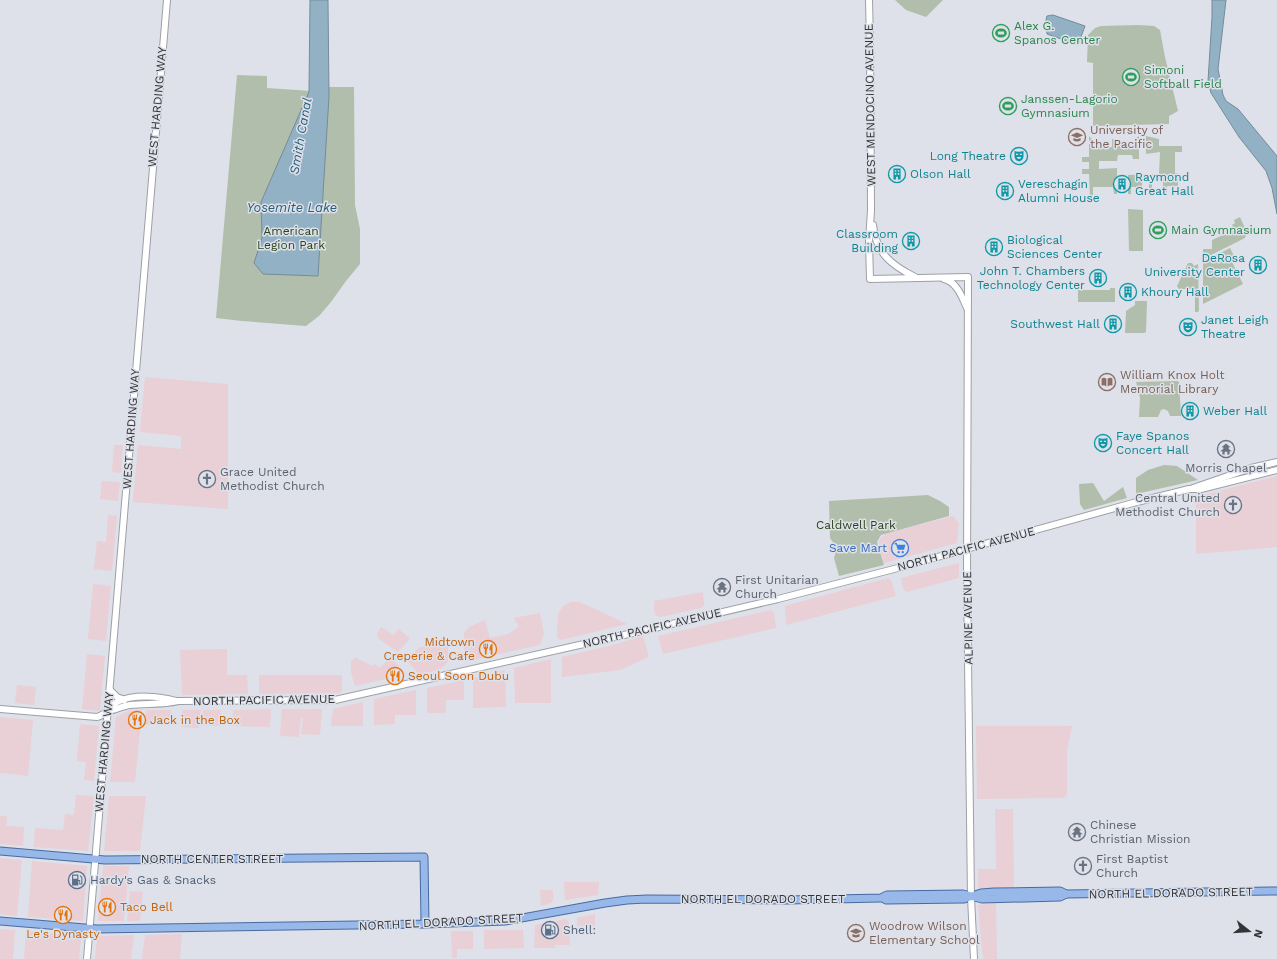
<svg xmlns="http://www.w3.org/2000/svg" width="1277" height="959" viewBox="0 0 1277 959" font-family="'Work Sans',sans-serif">
  <rect width="100%" height="100%" fill="#dee1e9"/>
  <!-- commercial -->
  <g fill="#e9cfd6">
    <path d="M 145,377 L 228,384 L 228,509 L 133,502 L 138,445 L 181,449 L 181,436 L 140,432 Z"/>
    <path d="M 114,445 L 123,445 L 121,473 L 112,472 Z"/>
    <path d="M 1277,476 L 1277,547 L 1196,554 L 1196,497 Z"/>
    <path d="M 102,481 L 120,482 L 118,501 L 100,499 Z"/>
    <path d="M 108,515 L 117,516 L 112,571 L 94,569 L 97,541 L 106,542 Z"/>
    <path d="M 953,516 L 959,523 L 957,543 L 884,563 L 879,544 L 880,539 L 885,534 Z"/>
    <path d="M 959,563 L 959,578 L 907,592 L 903,589 L 901,578 Z"/>
    <path d="M 888,578 L 891,580 L 896,596 L 786,625 L 785,606 Z"/>
    <path d="M 93,584 L 111,586 L 106,641 L 88,639 Z"/>
    <path d="M 703,592 L 704,605 L 701,608 L 661,617 L 656,616 L 654,611 L 654,601 Z"/>
    <path d="M 571,602 L 580,602 L 627,624 L 561,640 L 557,637 L 558,614 L 563,606 Z"/>
    <path d="M 771,610 L 774,612 L 776,628 L 663,654 L 658,636 Z"/>
    <path d="M 540,613 L 544,634 L 540,645 L 468,661 L 464,657 L 464,633 L 469,627 L 485,620 L 490,638 L 508,634 L 519,627 L 514,618 Z"/>
    <path d="M 381,627 L 394,635 L 398,629 L 410,638 L 398,652 L 379,639 L 377,634 Z"/>
    <path d="M 643,636 L 649,657 L 620,670 L 562,677 L 562,657 L 613,645 Z"/>
    <path d="M 448,645 L 448,658 L 447,663 L 443,667 L 438,670 L 419,674 L 406,660 L 420,647 Z"/>
    <path d="M 227,649 L 227,675 L 247,675 L 248,694 L 182,695 L 180,650 Z"/>
    <path d="M 87,654 L 105,656 L 100,711 L 82,709 Z"/>
    <path d="M 355,657 L 372,666 L 374,664 L 380,668 L 390,657 L 406,674 L 355,686 L 351,672 L 351,662 Z"/>
    <path d="M 551,659 L 551,703 L 515,703 L 514,668 Z"/>
    <path d="M 505,670 L 506,707 L 473,708 L 473,678 Z"/>
    <path d="M 259,675 L 342,675 L 342,690 L 340,693 L 259,694 Z"/>
    <path d="M 464,680 L 464,700 L 446,700 L 446,713 L 427,713 L 427,688 Z"/>
    <path d="M 17,685 L 36,687 L 34,705 L 15,703 Z"/>
    <path d="M 416,690 L 416,715 L 395,715 L 395,724 L 374,725 L 374,699 Z"/>
    <path d="M 363,702 L 363,726 L 331,726 L 333,709 Z"/>
    <path d="M 271,709 L 270,727 L 232,726 L 233,710 Z"/>
    <path d="M 282,709 L 322,709 L 320,735 L 301,734 L 303,718 L 301,718 L 299,737 L 280,736 Z"/>
    <path d="M 130,710 L 142,710 L 135,782 L 110,782 L 116,717 Z"/>
    <path d="M 146,710 L 171,710 L 170,726 L 145,724 Z"/>
    <path d="M 182,710 L 201,710 L 199,728 L 181,727 Z"/>
    <path d="M 203,710 L 221,710 L 220,726 L 201,725 Z"/>
    <path d="M 0,717 L 33,720 L 28,776 L 0,773 Z"/>
    <path d="M 80,724 L 99,726 L 94,781 L 84,780 L 86,762 L 77,761 Z"/>
    <path d="M 976,726 L 1072,726 L 1067,750 L 1067,795 L 1064,798 L 977,799 Z"/>
    <path d="M 76,795 L 94,796 L 88,851 L 34,847 L 35,828 L 63,830 L 65,814 L 74,815 Z"/>
    <path d="M 109,796 L 146,796 L 140,851 L 104,851 Z"/>
    <path d="M 995,809 L 1013,809 L 1014,888 L 978,888 L 978,869 L 996,869 Z"/>
    <path d="M 0,816 L 7,816 L 6,826 L 24,827 L 23,846 L 0,844 Z"/>
    <path d="M 0,858 L 22,860 L 17,916 L 0,914 Z"/>
    <path d="M 32,861 L 87,866 L 83,921 L 28,917 Z"/>
    <path d="M 103,866 L 129,866 L 124,921 L 98,921 Z"/>
    <path d="M 564,882 L 599,882 L 598,895 L 565,900 Z"/>
    <path d="M 540,890 L 553,890 L 553,900 L 551,903 L 541,906 Z"/>
    <path d="M 130,891 L 143,892 L 140,921 L 127,921 Z"/>
    <path d="M 996,903 L 997,959 L 983,959 L 978,905 Z"/>
    <path d="M 595,914 L 595,926 L 577,926 L 577,918 Z"/>
    <path d="M 566,919 L 569,922 L 570,945 L 555,945 L 555,948 L 534,948 L 535,925 Z"/>
    <path d="M 0,929 L 15,930 L 13,959 L 0,959 Z"/>
    <path d="M 484,930 L 523,930 L 524,948 L 484,949 Z"/>
    <path d="M 26,931 L 81,936 L 79,959 L 24,959 Z"/>
    <path d="M 451,931 L 473,931 L 473,949 L 457,949 L 457,958 L 452,958 Z"/>
    <path d="M 182,934 L 180,959 L 142,959 L 145,935 Z"/>
    <path d="M 134,935 L 131,959 L 95,959 L 97,936 Z"/>
  </g>
  <!-- green -->
  <g fill="#b1beab">
    <path d="M 895,0 L 943,0 L 926,17 L 906,10 Z"/>
    <path d="M 1138,25 L 1154,26 L 1160,30 L 1165,57 L 1178,111 L 1169,116 L 1169,124 L 1093,126 L 1093,63 L 1087,62 L 1088,35 L 1095,28 L 1101,26 Z"/>
    <path d="M 237,75 L 267,76 L 267,88 L 311,91 L 325,87 L 354,87 L 355,205 L 360,229 L 360,264 L 346,281 L 331,302 L 319,316 L 306,326 L 242,321 L 216,318 Z"/>
    <path d="M 1089,136 L 1093,140 L 1093,147 L 1112,147 L 1112,139 L 1116,139 L 1117,146 L 1135,146 L 1135,139 L 1139,136 L 1139,159 L 1133,159 L 1132,155 L 1118,155 L 1117,161 L 1099,161 L 1099,169 L 1117,168 L 1117,194 L 1114,194 L 1113,187 L 1093,187 L 1093,195 L 1090,197 L 1089,174 L 1082,174 L 1082,169 L 1089,169 L 1089,162 L 1082,162 L 1082,157 L 1089,157 Z"/>
    <path d="M 1146,136 L 1159,139 L 1159,146 L 1182,146 L 1182,152 L 1175,152 L 1175,173 L 1178,173 L 1178,186 L 1167,186 L 1167,193 L 1163,193 L 1163,178 L 1152,178 L 1152,193 L 1149,196 L 1149,179 L 1142,179 L 1142,187 L 1131,187 L 1131,194 L 1128,194 L 1128,175 L 1159,174 L 1160,152 L 1146,154 Z"/>
    <path d="M 1128,209 L 1143,210 L 1143,251 L 1129,251 Z"/>
    <path d="M 1240,217 L 1247,233 L 1245,238 L 1203,259 L 1203,249 L 1212,249 L 1212,240 L 1234,230 L 1232,225 L 1235,223 L 1234,220 Z"/>
    <path d="M 1230,248 L 1234,256 L 1230,258 L 1243,284 L 1203,304 L 1203,262 Z"/>
    <path d="M 1188,263 L 1192,263 L 1194,266 L 1198,264 L 1199,310 L 1198,312 L 1195,312 L 1195,289 L 1179,289 L 1177,286 Z"/>
    <path d="M 1110,288 L 1115,288 L 1115,302 L 1078,302 L 1078,290 L 1110,290 Z"/>
    <path d="M 1135,301 L 1147,301 L 1147,302 L 1146,332 L 1144,333 L 1125,333 L 1126,311 L 1135,305 Z"/>
    <path d="M 1177,381 L 1179,382 L 1181,416 L 1170,416 L 1168,411 L 1164,409 L 1161,410 L 1158,417 L 1139,417 L 1140,398 L 1136,382 Z"/>
    <path d="M 1164,465 L 1177,466 L 1198,480 L 1136,494 L 1136,478 L 1148,470 Z"/>
    <path d="M 1093,483 L 1104,501 L 1123,487 L 1127,498 L 1084,510 L 1080,504 L 1079,484 Z"/>
    <path d="M 928,495 L 940,501 L 949,507 L 949,516 L 881,535 L 877,542 L 884,565 L 839,576 L 834,558 L 837,548 L 830,538 L 829,501 Z"/>
  </g>
  <!-- water -->
  <g fill="#92b1c4" stroke="#758c9a">
    <path d="M 310,0 L 328,0 L 329,96 L 318,276 L 263,274 L 254,263 L 262,238 L 261,202 L 309,92 Z"/>
    <path d="M 1212,0 L 1226,0 L 1218,69 L 1223,95 L 1226,101 L 1238,109 L 1277,156 L 1277,214 L 1272,188 L 1266,171 L 1239,137 L 1211,93 L 1208,81 L 1212,17 Z"/>
    <path d="M 1053,15 L 1085,26 L 1078,45 L 1047,34 L 1046,20 L 1047,16 Z"/>
  </g>
  <g fill="none" stroke-linecap="round" stroke-linejoin="round">
    <!-- minor casing -->
    <g stroke="#9da0a7" stroke-width="8">
      <g id="minor">
        <path d="M 869,0 L 870,43 L 871,210 L 869,242 L 870,279 L 968,277 L 967,580 L 971,897 L 974,959"/>
        <path d="M 873,225 C 876,253 891,265 915,277"/>
        <path d="M 944,279 C 957,282 962,297 967,308"/>
        <path d="M 1193,488 L 1251,468 L 1277,462"/>
        <path d="M 110,690 L 117,697 L 124,700"/>
        <path d="M 0,709 L 97,717 C 108,714 109,707 117,702 C 133,694 159,696 176,701"/>
        <path d="M 108,711 C 116,710 122,706 130,705 C 146,703 162,705 178,701 L 335,700 L 646,630 L 778,599 L 894,569 L 1133,503 L 1189,489 L 1201,489 L 1277,470"/>
        <path d="M 87,959 L 167,0"/>
      </g>
    </g>
    <!-- major casing -->
    <g stroke="#476ba0" stroke-width="9">
      <g id="major">
        <path d="M 0,851 L 105,860 L 424,857 L 425,924"/>
        <path d="M 883,898 L 886,900 L 964,899 L 981,893 L 994,892 L 1060,891 L 1066,894"/>
        <path d="M 0,921 L 97,929 L 425,924 L 505,921 L 605,903 L 627,900 L 647,899 L 787,900 L 881,898 L 887,895 L 963,894 L 982,899 L 1060,897 L 1066,894 L 1277,891"/>
      </g>
    </g>
    <!-- minor -->
    <use href="#minor" stroke="#fff" stroke-width="6"/>
    <!-- major -->
    <use href="#major" stroke="#97b8e8" stroke-width="7"/>
  </g>
  <!-- icons -->
  <defs>
    <g id="stadium-ring" transform="scale(0.9)"><circle r="9.5" fill="#dee1e9" stroke="#2e9e5b" stroke-width="1.5"/><path d="M0-5a6.5 5 0 1 0 0 10a6.5 5 0 1 0 0-10ZM-3.5-1.8h7v3.6h-7Z" fill="#2e9e5b"/></g>
    <g id="university-ring" transform="scale(0.9)"><circle r="9.5" fill="#dee1e9" stroke="#8d6e63" stroke-width="1.5"/><path d="M0-5L7-2L0 1L-7-2ZM-4 1L0 2.5L4 1V4Q0 6-4 4Z" fill="#8d6e63"/></g>
    <g id="theatre-ring" transform="scale(0.9)"><circle r="9.5" fill="#dee1e9" stroke="#0f9aa8" stroke-width="1.5"/><path d="M-5-5.5Q0-4 5-5.5V0Q5 5 0 6Q-5 5-5 0ZM-3.3-2.5H-1v1.5H-3.3ZM1-2.5H3.3v1.5H1ZM-2.8 1Q0 5.5 2.8 1Z" fill="#0f9aa8"/></g>
    <g id="building-ring" transform="scale(0.9)"><circle r="9.5" fill="#dee1e9" stroke="#0f9aa8" stroke-width="1.5"/><path d="M-4-6H4V6H1V3H-1V6H-4ZM-2.5-4.3h1.7v1.8h-1.7ZM.8-4.3h1.7v1.8H.8ZM-2.5-1h1.7V.8h-1.7ZM.8-1h1.7V.8H.8Z" fill="#0f9aa8"/></g>
    <g id="library-ring" transform="scale(0.9)"><circle r="9.5" fill="#dee1e9" stroke="#8d6e63" stroke-width="1.5"/><path d="M-6-4Q-3-5.5-.7-3.5V5Q-3 3-6 4ZM6-4Q3-5.5 .7-3.5V5Q3 3 6 4Z" fill="#8d6e63"/></g>
    <g id="temple-ring" transform="scale(0.9)"><circle r="9.5" fill="#dee1e9" stroke="#6b7280" stroke-width="1.5"/><path d="M0-6L5-2H3V0L6.5 2.5H4V6H1.5V3h-3V6H-4V2.5H-6.5L-3 0V-2H-5Z" fill="#6b7280"/></g>
    <g id="church-ring" transform="scale(0.9)"><circle r="9.5" fill="#dee1e9" stroke="#6b7280" stroke-width="1.5"/><path d="M-1.2-6h2.4v3.5h3.3v2.4h-3.3V6h-2.4V-.1h-3.3v-2.4h3.3Z" fill="#6b7280"/></g>
    <g id="supermarket-ring" transform="scale(0.9)"><circle r="9.5" fill="#dee1e9" stroke="#3f7fe0" stroke-width="1.5"/><path d="M-6-5.5h2.5l.6 2H6L4.5 2H-2.5L-4.4-4H-6ZM-1.5 3.2a1.3 1.3 0 1 0 .1 0ZM3 3.2a1.3 1.3 0 1 0 .1 0Z" fill="#3f7fe0"/></g>
    <g id="restaurant-ring" transform="scale(0.9)"><circle r="9.5" fill="#dee1e9" stroke="#e8710a" stroke-width="1.5"/><path d="M-5-6h1v4h1v-4h1v4h1v-4h1v5L-1.5 .5V6h-2V.5L-5-1ZM5-6V6H3V1.5H1.5Q1.5-4 5-6Z" fill="#e8710a"/></g>
    <g id="fuel-ring" transform="scale(0.9)"><circle r="9.5" fill="#dee1e9" stroke="#5c6f8a" stroke-width="1.5"/><path d="M-5.5-6h7V0h2V4h1.3V-2.5L3-4.5l.8-.8L6-3V5H2.5V1h-1V6h-7ZM-4.2-4.7v3.2H.2V-4.7Z" fill="#5c6f8a"/></g>
    <g id="school-ring" transform="scale(0.9)"><circle r="9.5" fill="#dee1e9" stroke="#8d6e63" stroke-width="1.5"/><path d="M0-5L7-2L0 1L-7-2ZM-4 1L0 2.5L4 1V4Q0 6-4 4Z" fill="#8d6e63"/></g>
  </defs>
  <g fill-rule="evenodd">
    <use href="#stadium-ring" x="1001" y="33"/>
    <use href="#stadium-ring" x="1131" y="77"/>
    <use href="#stadium-ring" x="1008" y="106"/>
    <use href="#university-ring" x="1077" y="137"/>
    <use href="#theatre-ring" x="1019" y="156"/>
    <use href="#building-ring" x="897" y="174"/>
    <use href="#building-ring" x="1122" y="184"/>
    <use href="#building-ring" x="1005" y="191"/>
    <use href="#stadium-ring" x="1158" y="230"/>
    <use href="#building-ring" x="911" y="241"/>
    <use href="#building-ring" x="994" y="247"/>
    <use href="#building-ring" x="1258" y="265"/>
    <use href="#building-ring" x="1098" y="278"/>
    <use href="#building-ring" x="1128" y="292"/>
    <use href="#building-ring" x="1113" y="324"/>
    <use href="#theatre-ring" x="1188" y="327"/>
    <use href="#library-ring" x="1107" y="382"/>
    <use href="#building-ring" x="1190" y="411"/>
    <use href="#theatre-ring" x="1103" y="443"/>
    <use href="#temple-ring" x="1226" y="449"/>
    <use href="#church-ring" x="207" y="479"/>
    <use href="#church-ring" x="1233" y="505"/>
    <use href="#supermarket-ring" x="900" y="548"/>
    <use href="#temple-ring" x="722" y="587"/>
    <use href="#restaurant-ring" x="488" y="649"/>
    <use href="#restaurant-ring" x="395" y="676"/>
    <use href="#restaurant-ring" x="137" y="720"/>
    <use href="#temple-ring" x="1077" y="832"/>
    <use href="#church-ring" x="1083" y="866"/>
    <use href="#fuel-ring" x="77" y="880"/>
    <use href="#restaurant-ring" x="107" y="907"/>
    <use href="#restaurant-ring" x="63" y="915"/>
    <use href="#fuel-ring" x="550" y="930"/>
    <use href="#school-ring" x="856" y="933"/>
  </g>
  <g text-anchor="middle" stroke-width="3" stroke-linejoin="round" paint-order="stroke">
    <!-- leisure labels -->
    <g font-size="12" fill="#27864d" stroke="#dee1e9" text-anchor="start">
      <text x="1014" y="30">Alex G.<tspan x="1014" dy="14">Spanos Center</tspan></text>
      <text x="1144" y="74">Simoni<tspan x="1144" dy="14">Softball Field</tspan></text>
      <text x="1021" y="103">Janssen-Lagorio<tspan x="1021" dy="14">Gymnasium</tspan></text>
      <text x="1171" y="234">Main Gymnasium</text>
    </g>
    <!-- street labels -->
    <g font-size="12" fill="#323437" stroke="#dee1e9">
      <text transform="translate(870 105) rotate(-91)" y="4">WEST MENDOCINO AVENUE</text>
      <text transform="translate(157 107) rotate(-85)" y="4">WEST HARDING WAY</text>
      <text transform="translate(131 429) rotate(-86)" y="4">WEST HARDING WAY</text>
      <text transform="translate(966 549) rotate(-15)" y="4">NORTH PACIFIC AVENUE</text>
      <text transform="translate(968 618) rotate(-91)" y="4">ALPINE AVENUE</text>
      <text transform="translate(652 628) rotate(-13)" y="4">NORTH PACIFIC AVENUE</text>
      <text transform="translate(264 700) rotate(-1)" y="4">NORTH PACIFIC AVENUE</text>
      <text transform="translate(104 752) rotate(-85)" y="4">WEST HARDING WAY</text>
      <text x="212" y="863">NORTH CENTER STREET</text>
      <text transform="translate(1171 893) rotate(-1)" y="4">NORTH EL DORADO STREET</text>
      <text x="763" y="903">NORTH EL DORADO STREET</text>
      <text transform="translate(441 922) rotate(-3)" y="4">NORTH EL DORADO STREET</text>
    </g>
    <!-- education labels -->
    <g font-size="12" fill="#785e54" stroke="#dee1e9" text-anchor="start">
      <text x="1090" y="134">University of<tspan x="1090" dy="14">the Pacific</tspan></text>
      <text x="1120" y="379">William Knox Holt<tspan x="1120" dy="14">Memorial Library</tspan></text>
      <text x="869" y="930">Woodrow Wilson<tspan x="869" dy="14">Elementary School</tspan></text>
    </g>
    <!-- culture labels -->
    <g font-size="12" fill="#0d838f" stroke="#dee1e9" text-anchor="start">
      <text x="1006" y="160" text-anchor="end">Long Theatre</text>
      <text x="910" y="178">Olson Hall</text>
      <text x="1135" y="181">Raymond<tspan x="1135" dy="14">Great Hall</tspan></text>
      <text x="1018" y="188">Vereschagin<tspan x="1018" dy="14">Alumni House</tspan></text>
      <text x="898" y="238" text-anchor="end">Classroom<tspan x="898" dy="14">Building</tspan></text>
      <text x="1007" y="244">Biological<tspan x="1007" dy="14">Sciences Center</tspan></text>
      <text x="1245" y="262" text-anchor="end">DeRosa<tspan x="1245" dy="14">University Center</tspan></text>
      <text x="1085" y="275" text-anchor="end">John T. Chambers<tspan x="1085" dy="14">Technology Center</tspan></text>
      <text x="1141" y="296">Khoury Hall</text>
      <text x="1201" y="324">Janet Leigh<tspan x="1201" dy="14">Theatre</tspan></text>
      <text x="1100" y="328" text-anchor="end">Southwest Hall</text>
      <text x="1203" y="415">Weber Hall</text>
      <text x="1116" y="440">Faye Spanos<tspan x="1116" dy="14">Concert Hall</tspan></text>
    </g>
    <!-- park labels -->
    <g font-size="12" fill="#284319" stroke="#dee1e9">
      <text x="291" y="235">American<tspan x="291" dy="14">Legion Park</tspan></text>
      <text x="856" y="529">Caldwell Park</text>
    </g>
    <!-- worship labels -->
    <g font-size="12" fill="#5b616d" stroke="#dee1e9" text-anchor="start">
      <text x="1226" y="472" text-anchor="middle">Morris Chapel</text>
      <text x="220" y="476">Grace United<tspan x="220" dy="14">Methodist Church</tspan></text>
      <text x="1220" y="502" text-anchor="end">Central United<tspan x="1220" dy="14">Methodist Church</tspan></text>
      <text x="735" y="584">First Unitarian<tspan x="735" dy="14">Church</tspan></text>
      <text x="1090" y="829">Chinese<tspan x="1090" dy="14">Christian Mission</tspan></text>
      <text x="1096" y="863">First Baptist<tspan x="1096" dy="14">Church</tspan></text>
    </g>
    <!-- shop labels -->
    <g font-size="12" fill="#366cbe" stroke="#dee1e9" text-anchor="end">
      <text x="887" y="552">Save Mart</text>
    </g>
    <!-- food labels -->
    <g font-size="12" fill="#c56008" stroke="#dee1e9" text-anchor="start">
      <text x="475" y="646" text-anchor="end">Midtown<tspan x="475" dy="14">Creperie &amp; Cafe</tspan></text>
      <text x="408" y="680">Seoul Soon Dubu</text>
      <text x="150" y="724">Jack in the Box</text>
      <text x="120" y="911">Taco Bell</text>
      <text x="63" y="938" text-anchor="middle">Le's Dynasty</text>
    </g>
    <!-- service labels -->
    <g font-size="12" fill="#4e5e75" stroke="#dee1e9" text-anchor="start">
      <text x="90" y="884">Hardy's Gas &amp; Snacks</text>
      <text x="563" y="934">Shell:</text>
    </g>
    <!-- water labels -->
    <g font-size="13" font-style="italic" fill="#275e7a" stroke="#dee1e9">
      <text transform="translate(300 136) rotate(-80)" y="5">Smith Canal</text>
      <text x="292" y="212">Yosemite Lake</text>
    </g>
  </g>
  <!-- north arrow -->
  <g transform="translate(1249 931) rotate(107)" stroke="#dee1e9" stroke-width="3" paint-order="stroke">
  <path d="M0-3L7 15L0 10L-7 15Z" fill="#323437"/>
  <text y="-6" font-size="11" font-weight="bold" text-anchor="middle" fill="#323437">N</text>
  </g>
</svg>
